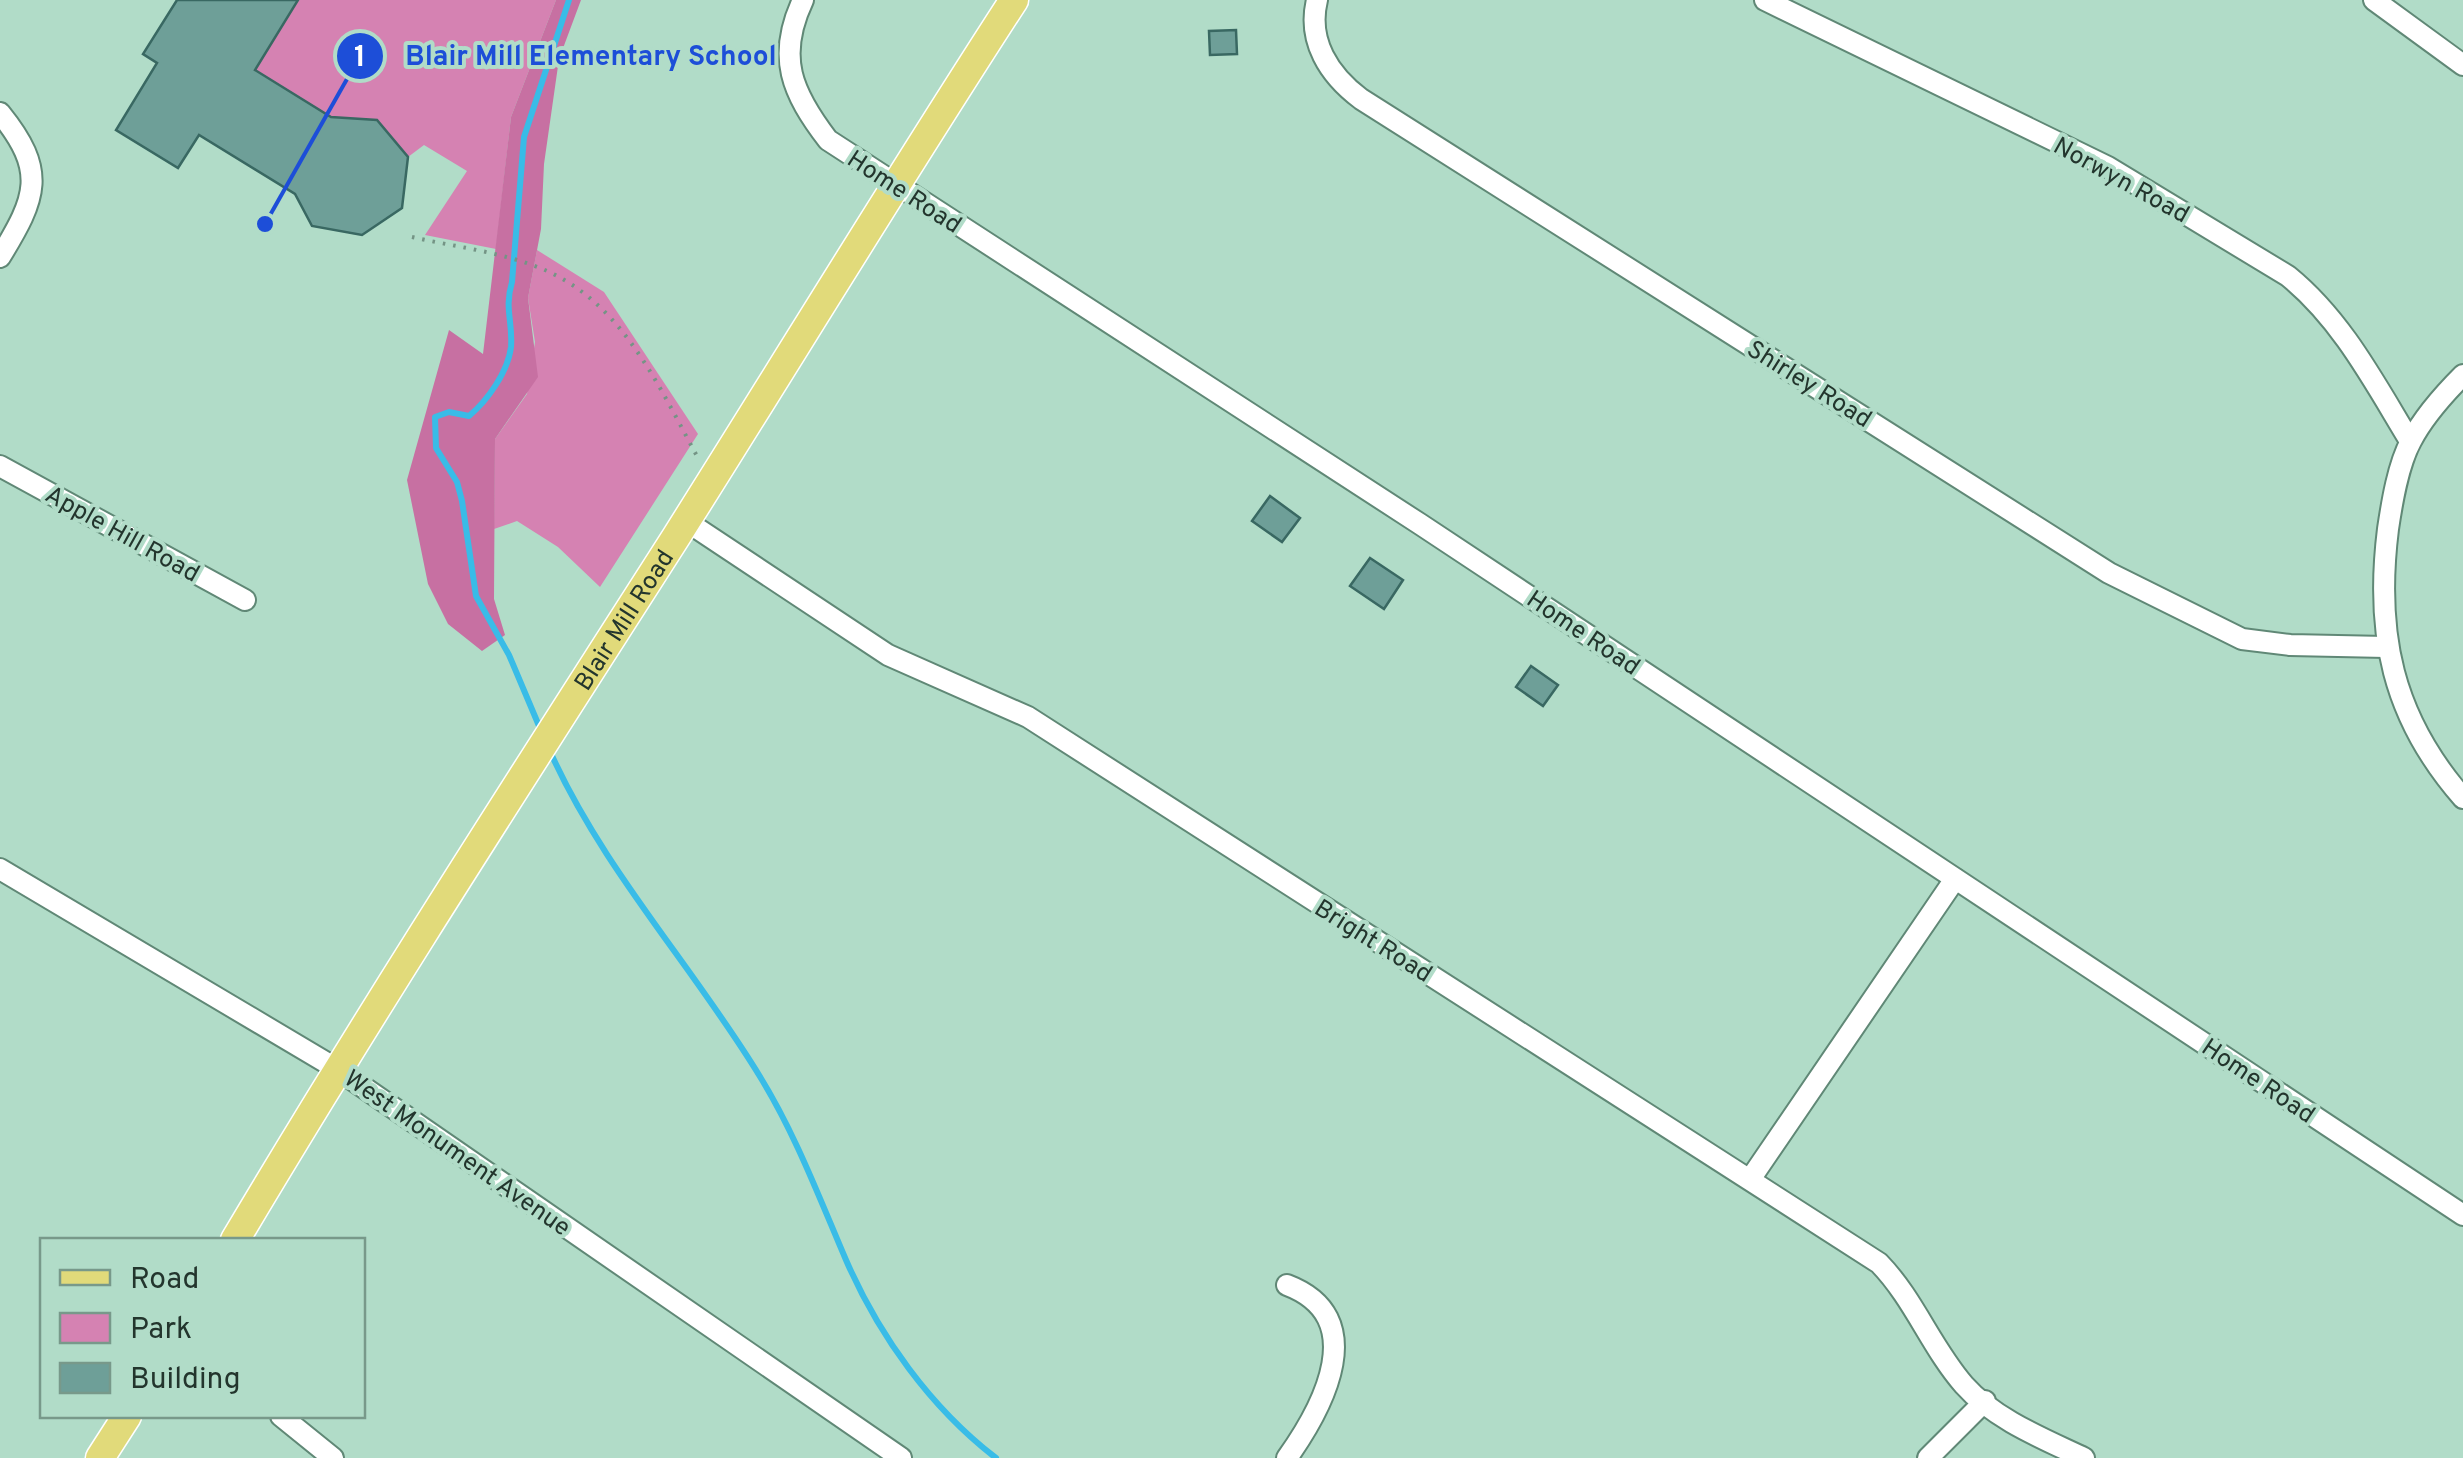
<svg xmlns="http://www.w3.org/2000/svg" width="2463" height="1458" viewBox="0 0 2463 1458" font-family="Overpass,sans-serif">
  <rect width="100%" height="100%" fill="#b1dcc8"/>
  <!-- green -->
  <g fill="#d582b2">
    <path d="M 298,0 L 556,0 L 511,117 L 496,249 L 425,235 L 467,171 L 424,145 L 408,157 L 377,120 L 331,117 L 255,70 Z"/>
    <path d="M 537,250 L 604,292 L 698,434 L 600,587 L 558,547 L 517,521 L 494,529 L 495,439 L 527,394 L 535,342 L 528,298 Z"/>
  </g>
  <!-- forest -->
  <path fill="#c770a2" d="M 556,0 L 581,0 L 559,59 L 544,164 L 541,229 L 528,298 L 538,377 L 495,439 L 494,599 L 505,635 L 482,651 L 448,624 L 428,584 L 407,480 L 449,330 L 483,354 L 511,117 Z"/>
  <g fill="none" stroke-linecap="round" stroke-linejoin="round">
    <!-- stream -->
    <g stroke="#39bce7" stroke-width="6">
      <path d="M 542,733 L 509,655 L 476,596 L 462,501 L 457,482 L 436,448 L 435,417 L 449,412 L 469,416 C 487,401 508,372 511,347 C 513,321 504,309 512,282 L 524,137 L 569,0"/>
      <path d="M 549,749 C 601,867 692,965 759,1075 C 795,1133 819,1197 846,1260 C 879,1336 931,1408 996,1458"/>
    </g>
  </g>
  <!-- building -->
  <g fill="#6e9f98" stroke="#396862" stroke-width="2.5">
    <path d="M 177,0 L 298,0 L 255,70 L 331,117 L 377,120 L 408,157 L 402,208 L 362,235 L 312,226 L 295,194 L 199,135 L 178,168 L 116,130 L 157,63 L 143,54 Z"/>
    <path d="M 1236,30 L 1237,54 L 1210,55 L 1209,31 Z"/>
    <path d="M 1270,496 L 1300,518 L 1282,542 L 1252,521 Z"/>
    <path d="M 1370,558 L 1403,580 L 1384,609 L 1350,586 Z"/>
    <path d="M 1531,666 L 1558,685 L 1543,706 L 1516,687 Z"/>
  </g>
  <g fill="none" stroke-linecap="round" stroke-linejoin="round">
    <!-- minor casing -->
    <g stroke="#608876" stroke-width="24">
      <g id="minor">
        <path d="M 803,0 C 776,57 792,93 828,140 L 1420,524 L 2463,1215"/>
        <path d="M 1317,0 C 1307,41 1329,75 1361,99 L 2109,573 L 2242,639 L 2290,645 L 2386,647"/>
        <path d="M 1765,0 L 2108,167 L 2288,276 C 2342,320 2374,382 2410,441"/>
        <path d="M 2374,0 L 2463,65"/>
        <path d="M 0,113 C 47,171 37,197 0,257"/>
        <path d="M 2463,375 C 2445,393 2423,418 2411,441 C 2398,465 2392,502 2388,529 C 2375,633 2392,717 2463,798"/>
        <path d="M 0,466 L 245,600"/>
        <path d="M 686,521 L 888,655 L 1028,717 L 1879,1263 C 1914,1299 1931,1347 1964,1385 C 1994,1419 2044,1439 2084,1458"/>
        <path d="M 0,869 L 337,1069 L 901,1458"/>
        <path d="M 1751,1178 L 1955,879"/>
        <path d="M 1287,1285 C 1371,1317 1324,1406 1287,1458"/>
        <path d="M 281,1416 L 333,1458"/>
        <path d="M 1928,1458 L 1985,1401"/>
      </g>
    </g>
    <!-- major casing -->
    <g stroke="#fff" stroke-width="31">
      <g id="major">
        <path id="s1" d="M 235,1240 C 376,1003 527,770 676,537 C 789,358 899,177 1014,0"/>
        <path d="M 100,1458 L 127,1416"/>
      </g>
    </g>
    <!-- path -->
    <path stroke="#749485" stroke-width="4" stroke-dasharray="2.5 8" stroke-linecap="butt" d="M 412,237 C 451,246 494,251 532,265 C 619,295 657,383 698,458"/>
    <!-- minor -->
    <use href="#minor" stroke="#fff" stroke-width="20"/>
    <!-- major -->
    <use href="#major" stroke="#e1da7a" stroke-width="28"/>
  </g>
  <g text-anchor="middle" stroke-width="8" stroke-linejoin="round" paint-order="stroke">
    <!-- street labels -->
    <g font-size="25" fill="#23352d" stroke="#b1dcc8">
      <text transform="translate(2122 179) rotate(29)" y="9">Norwyn Road</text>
      <text transform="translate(905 191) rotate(33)" y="9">Home Road</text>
      <text transform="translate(1810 383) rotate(32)" y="9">Shirley Road</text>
      <text transform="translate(123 533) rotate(29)" y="9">Apple Hill Road</text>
      <text dy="9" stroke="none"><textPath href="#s1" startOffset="732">Blair Mill Road</textPath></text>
      <text transform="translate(1584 632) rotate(34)" y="9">Home Road</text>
      <text transform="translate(1374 940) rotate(32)" y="9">Bright Road</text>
      <text transform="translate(2259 1080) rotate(34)" y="9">Home Road</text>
      <text transform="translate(458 1152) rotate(35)" y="9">West Monument Avenue</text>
    </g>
  </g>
  <!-- callouts -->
  <path fill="none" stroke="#1d4ed8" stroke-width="4" d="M265 224L360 56"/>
  <g fill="#1d4ed8" stroke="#b1dcc8" stroke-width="4">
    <circle cx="265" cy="224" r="10"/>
    <circle cx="360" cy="56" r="25"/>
  </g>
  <g font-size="30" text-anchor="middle" font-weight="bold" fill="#fff">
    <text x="360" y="66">1</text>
  </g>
  <g font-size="28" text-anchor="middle" font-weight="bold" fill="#1d4ed8" stroke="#b1dcc8" stroke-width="8" stroke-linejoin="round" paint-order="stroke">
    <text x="591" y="65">Blair Mill Elementary School</text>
  </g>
  <!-- legend -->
  <rect x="40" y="1238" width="325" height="180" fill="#b1dcc8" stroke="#78998a" stroke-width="2.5"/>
  <rect x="60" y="1270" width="50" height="15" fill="#e1da7a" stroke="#78998a" stroke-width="2.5"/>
  <text x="130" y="1288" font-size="30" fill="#23352d">Road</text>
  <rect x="60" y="1313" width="50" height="30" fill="#d582b2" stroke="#78998a" stroke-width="2.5"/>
  <text x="130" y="1338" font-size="30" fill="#23352d">Park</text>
  <rect x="60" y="1363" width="50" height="30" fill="#6e9f98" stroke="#78998a" stroke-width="2.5"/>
  <text x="130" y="1388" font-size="30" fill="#23352d">Building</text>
</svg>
